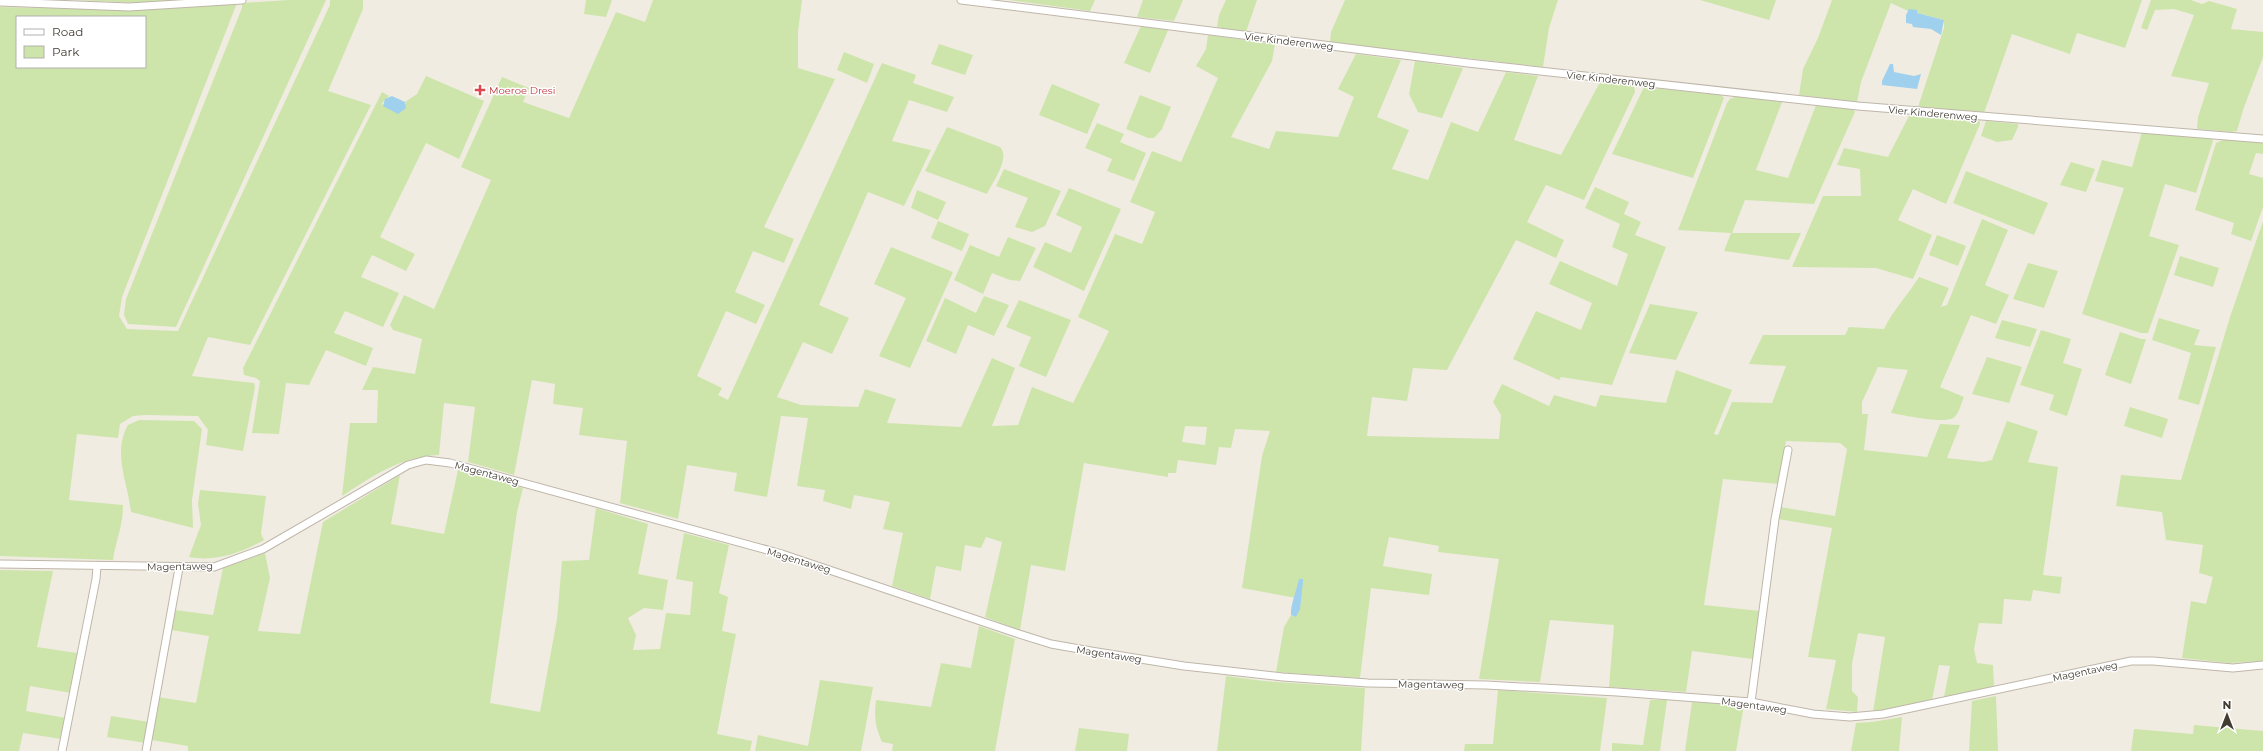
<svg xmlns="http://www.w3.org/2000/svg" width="2263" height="751" viewBox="0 0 2263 751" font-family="Montserrat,sans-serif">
  <rect width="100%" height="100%" fill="#f1ece2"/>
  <!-- green -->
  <g fill="#cde5ab" fill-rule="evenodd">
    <path d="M 74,0 L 186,0 L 141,3 Z"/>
    <path d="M 288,0 L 326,0 L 176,327 L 128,324 L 124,315 L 126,299 L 242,8 L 242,3 Z"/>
    <path d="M 330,0 L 363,0 L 363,9 L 328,91 L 371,105 L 250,345 L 208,337 L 192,376 L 254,383 L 255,387 L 243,451 L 206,445 L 208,430 L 198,416 L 145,415 L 133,416 L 120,424 L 118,438 L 77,434 L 69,500 L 123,505 C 123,527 116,539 113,560 L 0,556 L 0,7 L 131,10 L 237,3 L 122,297 L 119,316 L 127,329 L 178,331 L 330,5 ZM 17,17 L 145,17 L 145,67 L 17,67 Z"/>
    <path d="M 586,0 L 612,0 L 606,17 L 584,14 Z"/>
    <path d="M 653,0 L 802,0 L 798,32 L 798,68 L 835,79 L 764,227 L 794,239 L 784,263 L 753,251 L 735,292 L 765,305 L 756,324 L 726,311 L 697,376 L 722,388 L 718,395 L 728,400 L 882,63 L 916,75 L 913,83 L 954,97 L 947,112 L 909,100 L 892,141 L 931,150 L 904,206 L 868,192 L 819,305 L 849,318 L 832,354 L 803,342 L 777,397 L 801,405 L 858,407 L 865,389 L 896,399 L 887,423 L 961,427 L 992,358 L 1015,368 L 992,426 L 1018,425 L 1032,387 L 1073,403 L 1109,331 L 1078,317 L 1115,234 L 1142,244 L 1155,212 L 1130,202 L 1152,151 L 1181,162 L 1218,78 L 1196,66 L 1206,49 L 1208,35 L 1275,44 L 1272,61 L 1231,137 L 1269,149 L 1276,131 L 1338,137 L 1354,97 L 1338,89 L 1356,54 L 1401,60 L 1377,117 L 1409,130 L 1392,169 L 1428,180 L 1451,122 L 1478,132 L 1506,72 L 1538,76 L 1514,140 L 1561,155 L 1600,82 L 1634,86 L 1635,92 L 1584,200 L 1546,185 L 1527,222 L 1564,240 L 1556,258 L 1516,240 L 1447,370 L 1413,368 L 1407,401 L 1372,397 L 1367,436 L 1499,439 L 1501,415 L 1493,402 L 1502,384 L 1549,406 L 1554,395 L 1596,407 L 1600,395 L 1666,403 L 1676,370 L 1732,390 L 1714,434 L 1718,435 L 1732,402 L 1772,403 L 1786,366 L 1749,364 L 1763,335 L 1845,335 L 1849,327 L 1884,329 C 1893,310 1908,295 1919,277 L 1949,288 L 1941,307 L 1947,305 L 1982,219 L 2008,230 L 1985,285 L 2009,295 L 1996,324 L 1971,315 L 1940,387 L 1964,397 C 1961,403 1959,415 1953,418 C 1943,424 1903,415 1891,413 L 1908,370 L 1878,367 L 1862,402 L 1862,414 L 1868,414 L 1864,450 L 1927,457 L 1940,424 L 1960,425 L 1947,458 L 1983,462 L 1992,460 L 2007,421 L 2038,431 L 2028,462 L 2058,467 L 2043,575 L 2062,577 L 2060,594 L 2033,590 L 2031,601 L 2004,599 L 2002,624 L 1979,623 L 1974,649 L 1977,663 L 1993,665 L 1994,687 L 1944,697 L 1950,666 L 1939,665 L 1932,700 L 1873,712 L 1885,637 L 1858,633 L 1852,664 L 1852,691 L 1858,697 L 1857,712 L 1826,709 L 1836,660 L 1808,657 L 1832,528 L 1778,519 L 1780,507 L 1835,516 L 1847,449 L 1840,443 L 1786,441 L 1779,484 L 1723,479 L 1704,605 L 1760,611 L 1753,659 L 1692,651 L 1686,692 L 1609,687 L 1614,625 L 1550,620 L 1540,682 L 1479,679 L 1499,559 L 1438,552 L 1439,546 L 1389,537 L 1383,566 L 1432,574 L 1429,595 L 1371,588 L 1360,678 L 1276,672 L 1284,627 L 1291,615 L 1296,617 L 1299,579 L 1296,598 L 1242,588 L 1262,456 L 1270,431 L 1235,429 L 1231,448 L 1219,447 L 1216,465 L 1178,460 L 1176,473 L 1168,473 L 1168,477 L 1084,463 L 1065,571 L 1031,565 L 1020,630 L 985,617 L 1002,542 L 986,537 L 981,548 L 965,545 L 961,571 L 936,566 L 930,599 L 892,586 L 903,533 L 883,529 L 890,502 L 854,495 L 851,509 L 823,501 L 825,490 L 797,486 L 808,418 L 781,416 L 767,497 L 734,491 L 737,473 L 687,465 L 678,519 L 620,503 L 627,441 L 579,435 L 583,408 L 553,404 L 555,384 L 532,380 L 514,475 L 468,462 L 475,407 L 444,403 L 439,455 C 401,456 373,476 342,496 L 350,423 L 377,423 L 378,390 L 362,390 L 373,367 L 415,374 L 422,339 L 393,330 L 390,325 L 404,295 L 434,309 L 491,180 L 461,167 L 502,77 L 529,88 L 523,102 L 569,118 L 616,12 L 645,22 ZM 1185,426 L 1207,427 L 1205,445 L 1182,442 Z"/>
    <path d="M 1009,0 L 1095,0 L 1090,11 Z"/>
    <path d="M 1143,0 L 1183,0 L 1174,21 L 1137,17 Z"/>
    <path d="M 1226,0 L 1257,0 L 1246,32 L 1217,27 L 1219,15 Z"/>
    <path d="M 1345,0 L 1558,0 L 1549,28 L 1543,67 L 1330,42 L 1331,32 Z"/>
    <path d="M 1700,0 L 1776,0 L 1769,20 Z"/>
    <path d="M 1832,0 L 2142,0 L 2125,48 L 2077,33 L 2070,54 L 2012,34 L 1984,113 L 1918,107 L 1944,28 L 1944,20 L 1917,13 L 1917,10 L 1908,11 L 1891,3 L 1861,82 L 1857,102 L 1799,95 L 1803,69 L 1818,38 Z"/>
    <path d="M 2151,0 L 2191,0 L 2202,4 L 2209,1 L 2237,9 L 2231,29 L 2263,32 L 2263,57 L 2243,110 L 2237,131 L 2231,132 L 2197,129 L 2198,117 L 2209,83 L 2171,76 L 2194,15 L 2174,9 L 2155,10 L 2147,30 L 2141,28 Z"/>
    <path d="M 1143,26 L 1169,28 L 1150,73 L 1124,63 L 1140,28 Z"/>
    <path d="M 939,44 L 973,55 L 965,75 L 931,64 Z"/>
    <path d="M 844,52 L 874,64 L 867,83 L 837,70 Z"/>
    <path d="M 1415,61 L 1463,68 L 1442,118 L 1418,112 L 1409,94 Z"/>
    <path d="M 426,76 L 484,101 L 459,159 L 426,143 L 380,237 L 415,254 L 406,271 L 372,255 L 361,277 L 399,293 L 383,327 L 345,311 L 334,333 L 373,348 L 366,366 L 326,350 L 309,385 L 286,383 L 279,434 L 252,433 L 260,381 L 256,378 L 244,375 L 243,368 L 382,92 L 389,96 L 382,103 L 383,106 L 406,104 L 405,102 L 417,94 Z"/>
    <path d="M 1052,84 L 1100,104 L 1087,134 L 1039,115 Z"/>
    <path d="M 1644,87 L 1721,95 L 1724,98 L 1693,178 L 1612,154 Z"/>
    <path d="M 1140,95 L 1171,107 L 1162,129 L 1154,138 L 1148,138 L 1126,129 Z"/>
    <path d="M 1737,96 L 1782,102 L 1756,170 L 1788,178 L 1816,105 L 1853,109 L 1855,112 L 1814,204 L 1745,200 L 1732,233 L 1801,233 L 1789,260 L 1724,251 L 1731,233 L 1678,230 L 1727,103 L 1730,99 Z"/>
    <path d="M 1909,116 L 1980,121 L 1980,124 L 1946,204 L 1913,189 L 1898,220 L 1932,235 L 1913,279 L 1876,268 L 1792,267 L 1823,196 L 1861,196 L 1860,169 L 1837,165 L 1844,148 L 1888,157 Z"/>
    <path d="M 1986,121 L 2018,124 L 2018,127 L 2012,140 L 1997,142 L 1981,136 Z"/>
    <path d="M 1097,123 L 1124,134 L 1120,142 L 1146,153 L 1134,181 L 1107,171 L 1112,159 L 1085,148 Z"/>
    <path d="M 947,127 L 1000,147 C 1011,158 992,183 987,194 L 925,171 Z"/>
    <path d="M 2142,132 L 2211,138 L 2213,141 L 2196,193 L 2165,184 L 2149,236 L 2179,245 L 2148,333 L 2141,333 L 2082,314 L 2124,188 L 2095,181 L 2102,160 L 2132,167 Z"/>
    <path d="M 2225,139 L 2263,143 L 2263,154 L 2256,153 L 2249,174 L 2263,178 L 2263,207 L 2251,241 L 2231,234 L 2234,223 L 2195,210 L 2216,143 Z"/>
    <path d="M 2071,162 L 2095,169 L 2086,192 L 2060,185 Z"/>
    <path d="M 1004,169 L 1061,191 L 1045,226 L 1032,232 L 1015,227 L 1028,198 L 996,186 Z"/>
    <path d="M 1966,171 L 2048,203 L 2034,235 L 1953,203 Z"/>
    <path d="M 1595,187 L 1629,202 L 1624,214 L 1641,222 L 1635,235 L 1666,247 L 1612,385 L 1561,377 L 1559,380 L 1513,359 L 1536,311 L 1581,330 L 1592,303 L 1549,284 L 1560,261 L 1617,286 L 1628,254 L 1612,247 L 1620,224 L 1585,208 Z"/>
    <path d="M 1069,188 L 1121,209 L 1084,291 L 1033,267 L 1045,242 L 1071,253 L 1082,227 L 1056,215 Z"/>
    <path d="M 917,190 L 946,202 L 938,220 L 911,208 Z"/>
    <path d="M 938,221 L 969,234 L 962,251 L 931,238 Z"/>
    <path d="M 2263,221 L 2263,661 L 2229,663 L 2182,658 L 2191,601 L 2206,604 L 2213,577 L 2199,573 L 2203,545 L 2166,540 L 2162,512 L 2116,506 L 2121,475 L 2181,480 L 2230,317 Z"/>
    <path d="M 1937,235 L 1966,246 L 1958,266 L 1929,255 Z"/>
    <path d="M 1008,237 L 1036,248 L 1020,281 L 1010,280 L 992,273 L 983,294 L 954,280 L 970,245 L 999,257 Z"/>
    <path d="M 891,247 L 953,272 L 910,368 L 879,356 L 906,298 L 874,284 Z"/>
    <path d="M 2180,256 L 2219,268 L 2213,287 L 2174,275 Z"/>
    <path d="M 2028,263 L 2058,271 L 2044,308 L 2013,299 Z"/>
    <path d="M 984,296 L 1009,305 L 994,336 L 968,325 L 956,354 L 926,341 L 945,298 L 976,313 Z"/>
    <path d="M 1019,300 L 1071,320 L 1046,377 L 1019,366 L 1031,337 L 1006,327 Z"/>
    <path d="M 1650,304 L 1698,312 L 1676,360 L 1629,353 Z"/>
    <path d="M 2159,318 L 2200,330 L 2194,345 L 2216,347 L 2199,405 L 2178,399 L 2191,353 L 2152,340 Z"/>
    <path d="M 2002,320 L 2037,329 L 2030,347 L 1995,338 Z"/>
    <path d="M 2041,330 L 2071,339 L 2063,363 L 2082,369 L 2067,416 L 2049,410 L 2054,395 L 2020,385 Z"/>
    <path d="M 2120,332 L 2141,339 L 2146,339 L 2131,384 L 2105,375 Z"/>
    <path d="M 1987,357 L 2022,367 L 2009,403 L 1972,394 Z"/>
    <path d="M 2130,407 L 2168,419 L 2162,438 L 2124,426 Z"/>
    <path d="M 139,420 L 194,421 L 202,429 L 192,500 L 193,528 L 131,512 C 128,483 112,453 128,425 Z"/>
    <path d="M 458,470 L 523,488 L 517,512 L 490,703 L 540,712 L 557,619 L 562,561 L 589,560 L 596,508 L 648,524 L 638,574 L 668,580 L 663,610 L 644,608 L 628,618 L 636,635 L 633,650 L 660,649 L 666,613 L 690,615 L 693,582 L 676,579 L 684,533 L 729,545 L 719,593 L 728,597 L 722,631 L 736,634 L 717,734 L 752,741 L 750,751 L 188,751 L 188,746 L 151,740 L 158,697 L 196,703 L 209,636 L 171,630 L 175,610 L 213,615 L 223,568 L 265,553 L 270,578 L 258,631 L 300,634 L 323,522 L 400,475 L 391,524 L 444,534 Z"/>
    <path d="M 200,490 L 266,496 L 261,534 L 264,540 C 241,553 216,562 189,557 L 201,525 L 198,504 Z"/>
    <path d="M 0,570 L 53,571 L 37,647 L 77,653 L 71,693 L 30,686 L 26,711 L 66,718 L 61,739 L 23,733 L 19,751 L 0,751 Z"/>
    <path d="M 979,626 L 1015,639 L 995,751 L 892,751 L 893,744 L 882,742 C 875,726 874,717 876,700 L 931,707 L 941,663 L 971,668 Z"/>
    <path d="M 1226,676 L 1264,681 L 1365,688 L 1361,751 L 1217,751 Z"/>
    <path d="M 820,680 L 873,687 L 861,751 L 755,751 L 758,735 L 808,746 Z"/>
    <path d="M 1498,690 L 1607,698 L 1600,751 L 1464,751 L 1465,744 L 1493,744 Z"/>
    <path d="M 1996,696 L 1998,751 L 1969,751 L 1972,701 Z"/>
    <path d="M 1650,700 L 1667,700 L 1660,751 L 1612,751 L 1612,743 L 1643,745 Z"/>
    <path d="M 1692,702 L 1744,705 L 1736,751 L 1685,751 Z"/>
    <path d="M 111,716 L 149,722 L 146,743 L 107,737 Z"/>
    <path d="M 1902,717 L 1899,751 L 1851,751 L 1856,723 L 1872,722 Z"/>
    <path d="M 2194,725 L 2263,731 L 2263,751 L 2131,751 L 2134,729 L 2193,734 Z"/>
    <path d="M 1079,728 L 1129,734 L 1127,751 L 1075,751 Z"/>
  </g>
  <!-- water -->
  <g fill="#9fd0ee">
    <path d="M 1909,9 L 1917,10 L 1917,13 L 1944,20 L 1941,35 L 1931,29 L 1913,27 L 1912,24 L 1906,23 L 1906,15 Z"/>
    <path d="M 1890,64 L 1893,64 L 1894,72 L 1914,76 L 1921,74 L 1917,89 L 1882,85 L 1882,81 Z"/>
    <path d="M 392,96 L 405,102 L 406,108 L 398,114 L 383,106 L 385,99 Z"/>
    <path d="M 1299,579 L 1303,579 L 1303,582 L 1300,609 L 1296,617 L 1291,615 C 1290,606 1297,589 1299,579 Z"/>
  </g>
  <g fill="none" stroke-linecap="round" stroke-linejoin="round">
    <!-- minor casing -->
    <g stroke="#bfb6a9" stroke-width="9">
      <g id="minor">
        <path d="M 961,0 L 1468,63 L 1858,106 L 2263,139"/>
        <path d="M 0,2 L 129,7 L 242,0"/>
        <path d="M 0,564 L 214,567 L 263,549 L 408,465 L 426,460 L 450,463 L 782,554 L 1016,633 L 1051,644 L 1091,651 L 1184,666 L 1283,677 L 1368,683 L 1486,685 L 1617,692 L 1751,702 L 1813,714 L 1850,717 L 1883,714 L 2131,661 L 2153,661 L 2233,668 L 2263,665"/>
        <path d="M 1751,702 L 1775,519 L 1788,450"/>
        <path d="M 62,751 L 96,579 L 97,566"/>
        <path d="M 146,751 L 179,568"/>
      </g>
    </g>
    <!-- minor -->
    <use href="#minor" stroke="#fff" stroke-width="7"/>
  </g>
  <!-- markers -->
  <path fill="#e0444e" stroke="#fff" stroke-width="1.5" d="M478 84h4v4h4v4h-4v4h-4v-4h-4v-4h4z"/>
  <g text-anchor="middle" stroke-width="3" stroke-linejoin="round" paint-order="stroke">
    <!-- street labels -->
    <g font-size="10" fill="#423c33" stroke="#fff">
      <text transform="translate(1289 41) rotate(7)" y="4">Vier Kinderenweg</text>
      <text transform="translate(1611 79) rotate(6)" y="4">Vier Kinderenweg</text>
      <text transform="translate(1933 113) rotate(5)" y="4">Vier Kinderenweg</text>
      <text transform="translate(487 473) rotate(15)" y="4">Magentaweg</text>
      <text transform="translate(799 560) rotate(17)" y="4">Magentaweg</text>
      <text transform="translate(180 566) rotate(-1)" y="4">Magentaweg</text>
      <text transform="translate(1109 654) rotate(9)" y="4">Magentaweg</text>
      <text transform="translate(2085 671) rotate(-12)" y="4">Magentaweg</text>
      <text transform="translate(1431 684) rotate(1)" y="4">Magentaweg</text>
      <text transform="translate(1754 705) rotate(8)" y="4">Magentaweg</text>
    </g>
    <!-- health labels -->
    <g font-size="10" fill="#be3a42" stroke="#fff" text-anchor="start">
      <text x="489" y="94">Moeroe Dresi</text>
    </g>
  </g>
  <!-- legend -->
  <rect x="16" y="16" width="130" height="52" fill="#ffffff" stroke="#b3b1ad"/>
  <rect x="24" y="29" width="20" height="6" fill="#ffffff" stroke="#b3b1ad"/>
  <text x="52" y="36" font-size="12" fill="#423c33">Road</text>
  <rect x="24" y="46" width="20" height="12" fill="#cde5ab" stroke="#b3b1ad"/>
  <text x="52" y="56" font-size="12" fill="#423c33">Park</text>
  <!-- north arrow -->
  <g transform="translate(2227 715)" stroke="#ffffff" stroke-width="3" paint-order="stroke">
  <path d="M0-3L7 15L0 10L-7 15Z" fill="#423c33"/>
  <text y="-6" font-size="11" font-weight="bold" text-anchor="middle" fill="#423c33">N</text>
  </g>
</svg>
